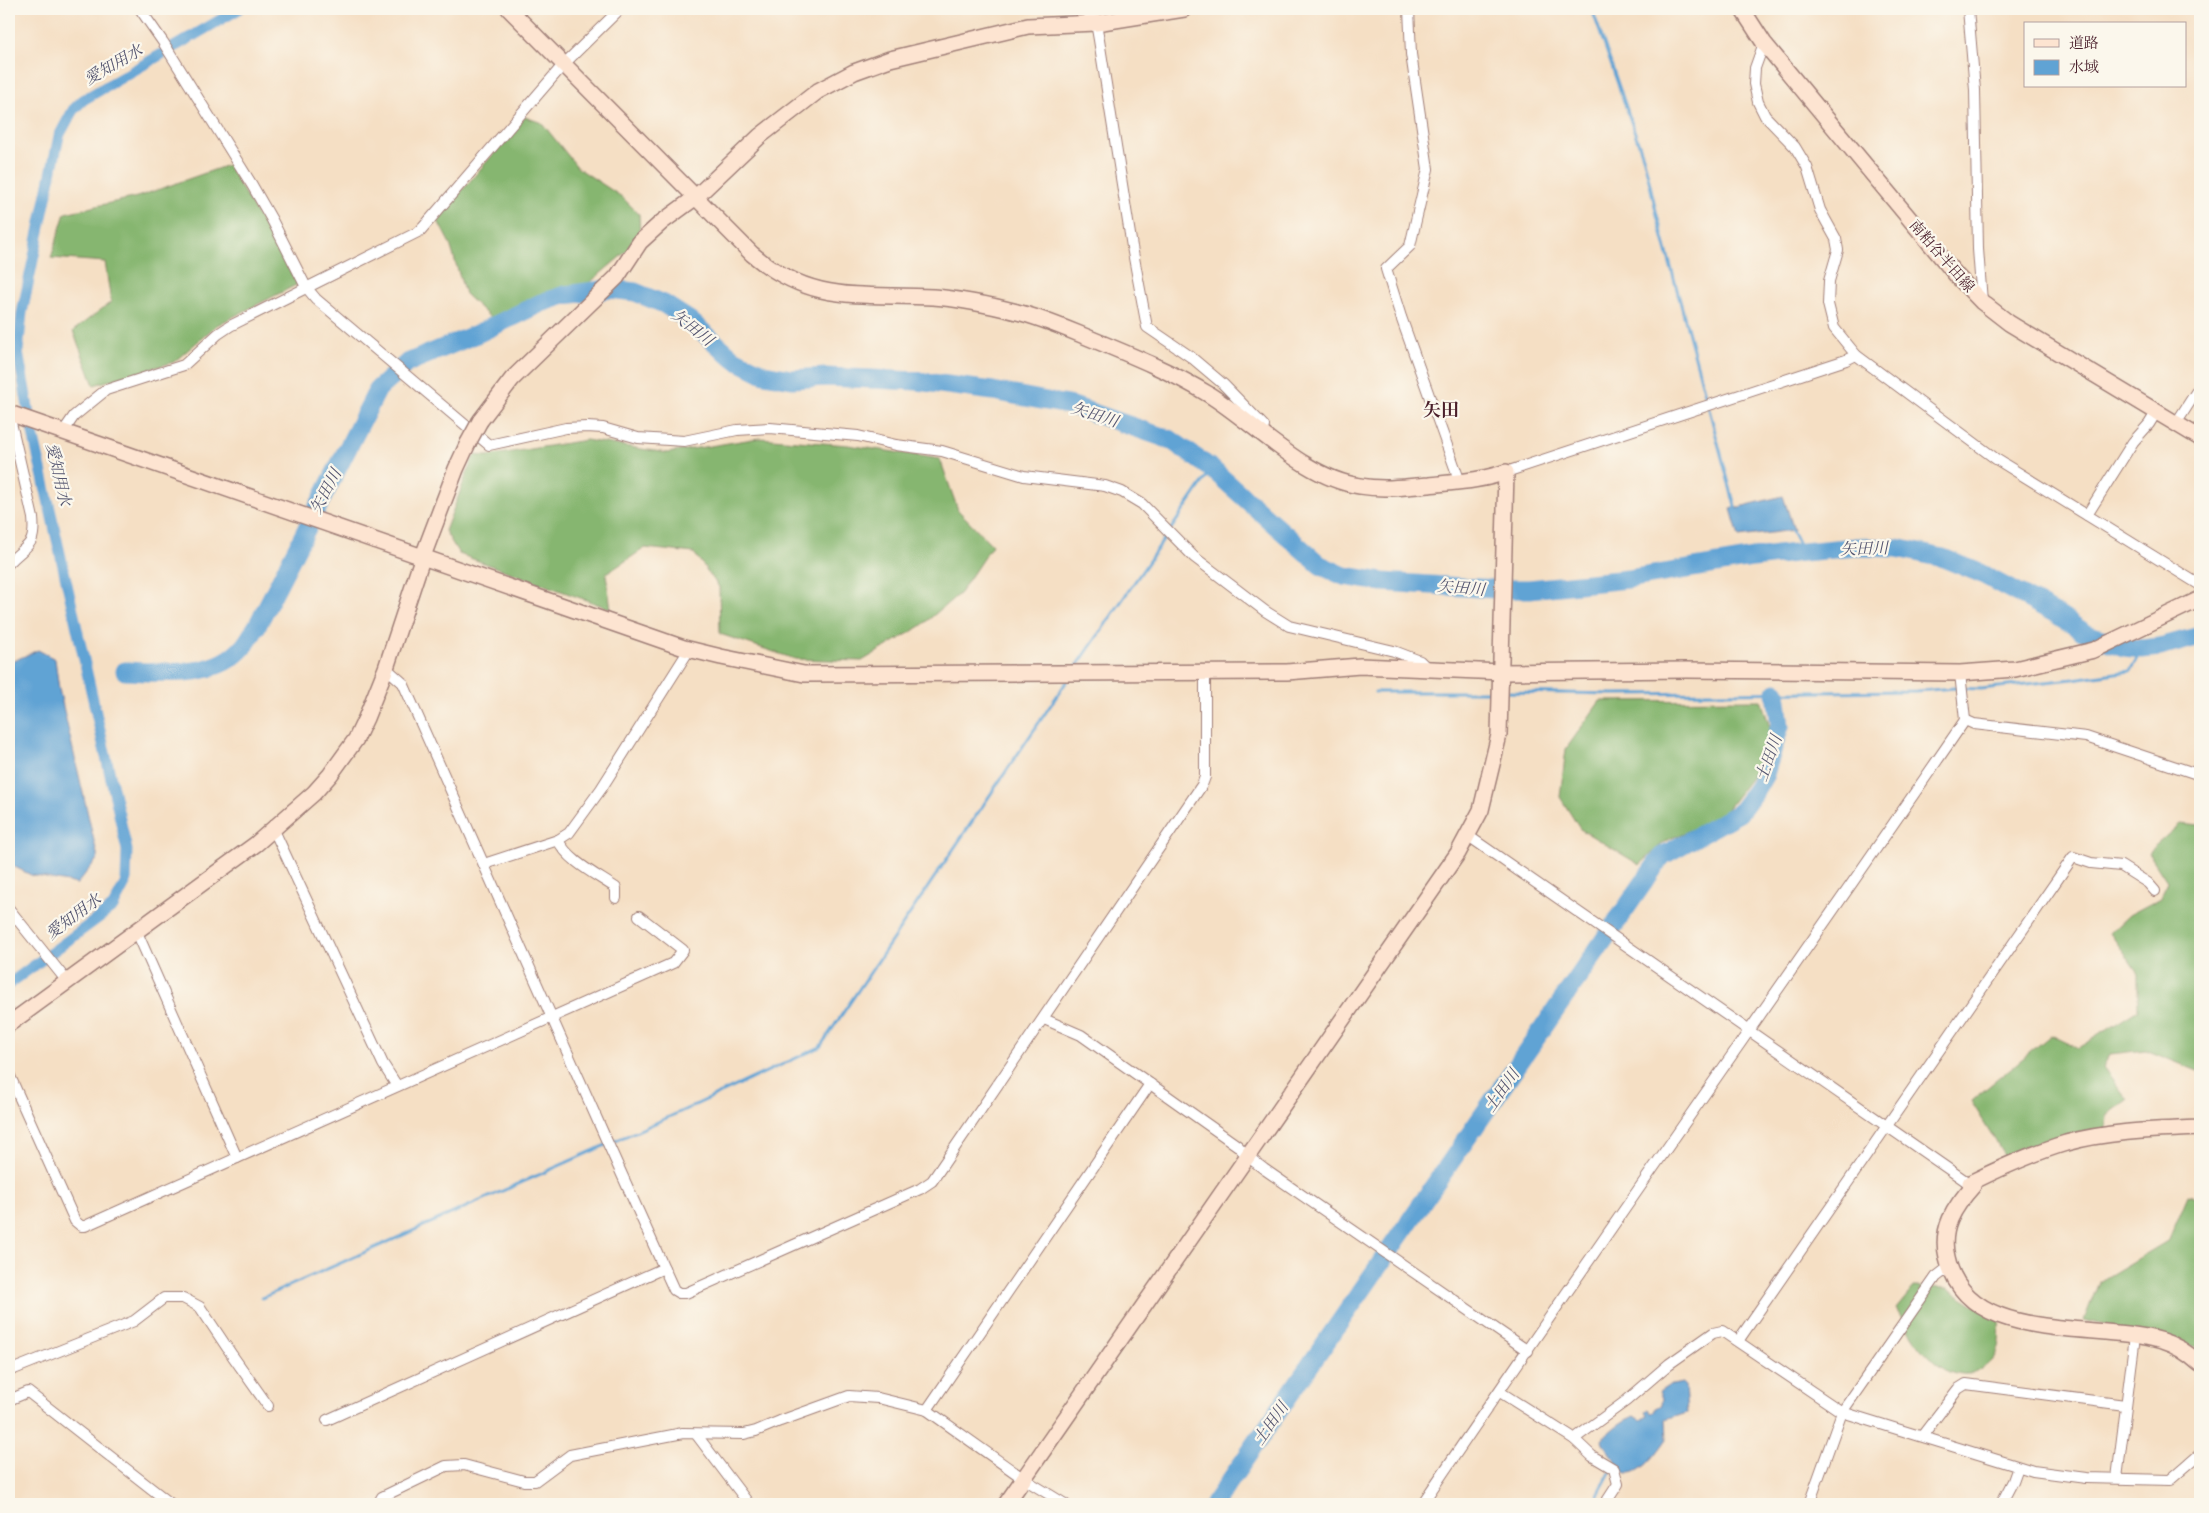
<svg xmlns="http://www.w3.org/2000/svg" width="2209" height="1513" viewBox="0 0 2209 1513" font-family="'Libre Caslon Text','Noto Serif JP',serif">
  <rect width="100%" height="100%" fill="#fbf7ec"/>
  <filter id="ink" filterUnits="userSpaceOnUse"><feTurbulence type="fractalNoise" baseFrequency=".02" numOctaves="2"/><feDisplacementMap in="SourceGraphic" scale="10" xChannelSelector="R" yChannelSelector="G"/><feConvolveMatrix kernelMatrix="1 2 1 2 8 2 1 2 1" color-interpolation-filters="sRGB"/></filter>
  <filter id="wash" filterUnits="userSpaceOnUse"><feTurbulence type="fractalNoise" baseFrequency=".0096" numOctaves="4" result="noise"/><feDisplacementMap in="SourceGraphic" scale="20" xChannelSelector="R" yChannelSelector="G"/><feGaussianBlur stdDeviation="1.12" result="paint"/><feColorMatrix in="noise" values="0 0 0 0 0 0 0 0 0 0 0 0 0 0 0 0 0 1.4 0 .05"/><feComposite in="paint" operator="in"/></filter>
  <g filter="url(#wash)">
    <rect width="100%" height="100%" fill="#f5dfc4"/>
    <!-- forest -->
    <g fill="#86b66f" stroke="#686a4d">
      <path d="M 525,117 L 542,123 L 578,168 L 622,197 L 639,214 L 640,236 L 627,251 L 587,285 L 545,296 L 494,321 L 465,294 L 450,244 L 438,221 C 465,185 496,152 525,117 Z"/>
      <path d="M 228,165 L 298,284 L 217,325 L 174,362 L 94,385 L 73,331 L 111,302 L 105,262 L 51,258 L 65,213 L 137,197 Z"/>
      <path d="M 759,438 L 848,445 L 940,459 L 958,510 L 992,545 L 960,593 L 921,626 L 862,661 L 795,659 L 720,634 L 719,587 L 694,553 L 645,548 L 606,574 L 611,609 L 459,554 L 445,531 L 474,455 L 487,456 L 586,440 L 667,453 Z"/>
      <path d="M 1761,700 L 1772,733 L 1759,767 L 1721,817 L 1665,841 L 1640,865 L 1580,829 L 1560,797 L 1566,749 L 1600,701 Z"/>
      <path d="M 2180,824 L 2200,826 L 2200,1072 L 2146,1050 L 2110,1054 L 2103,1067 L 2128,1100 L 2107,1115 L 2106,1129 L 2062,1136 L 2008,1161 L 1971,1101 L 2051,1035 L 2078,1048 L 2138,1010 L 2138,973 L 2110,933 L 2129,915 L 2161,898 L 2167,881 L 2148,852 Z"/>
      <path d="M 2188,1195 L 2200,1197 L 2200,1348 L 2084,1320 L 2099,1282 L 2169,1240 Z"/>
      <path d="M 1914,1287 L 1947,1288 L 1999,1320 C 2000,1337 2001,1356 1985,1366 C 1981,1369 1974,1374 1969,1375 C 1934,1378 1911,1334 1896,1309 Z"/>
    </g>
    <!-- water -->
    <g fill="#60a3d4" stroke="#556180">
      <path d="M 1783,496 L 1794,530 L 1739,537 L 1731,509 Z"/>
      <path d="M 38,650 L 55,659 L 59,689 L 98,858 L 77,884 L 31,875 L 9,864 L 9,663 Z"/>
      <path d="M 1682,1383 L 1685,1386 L 1687,1413 L 1666,1420 L 1667,1439 C 1659,1450 1640,1479 1624,1472 L 1603,1444 L 1602,1440 C 1610,1430 1624,1419 1635,1416 L 1641,1420 L 1647,1415 L 1645,1411 L 1648,1409 L 1651,1413 L 1654,1412 L 1655,1408 L 1661,1405 L 1662,1398 L 1659,1392 L 1668,1386 Z"/>
    </g>
    <g fill="none" stroke-linecap="round" stroke-linejoin="round">
      <!-- stream -->
      <g stroke="#60a3d4" stroke-width="3">
        <path d="M 1592,9 L 1644,159 L 1657,215 L 1736,510"/>
        <path d="M 1790,527 L 1803,552"/>
        <path d="M 1075,669 L 1212,469"/>
        <path d="M 1375,692 L 1496,692"/>
        <path d="M 1505,692 L 1614,694 L 1916,691 L 1955,688 L 1981,689 L 2073,679 L 2130,671 L 2142,649"/>
        <path d="M 262,1298 L 680,1112 L 820,1047 L 1069,678"/>
        <path d="M 1593,1504 L 1617,1459"/>
      </g>
      <!-- canal -->
      <path stroke="#60a3d4" stroke-width="11" d="M 9,984 L 113,907 L 126,882 L 127,850 L 32,429 L 18,352 L 22,313 L 59,136 L 73,110 L 83,100 L 239,9"/>
      <!-- river -->
      <g stroke="#60a3d4" stroke-width="19">
        <path d="M 125,671 C 163,672 216,680 244,646 C 249,640 253,632 257,626 L 378,389 L 407,363 L 479,333 L 541,303 L 565,295 L 610,289 L 635,292 L 664,304 L 689,320 L 734,359 L 764,374 L 792,379 L 826,377 L 917,381 L 993,391 L 1073,406 L 1171,440 L 1212,469 L 1320,565 L 1344,576 L 1383,582 L 1494,589 L 1529,589 L 1628,579 L 1753,558 L 1803,552 L 1856,547 L 1897,548 L 1943,558 L 1980,573 L 2056,614 L 2087,634 L 2124,647 L 2142,649 L 2160,647 L 2200,636"/>
        <path d="M 1214,1504 L 1662,856 L 1739,813 L 1757,788 L 1765,774 L 1780,726 L 1776,692"/>
      </g>
    </g>
  </g>
  <g filter="url(#ink)">
    <g fill="none" stroke-linecap="round" stroke-linejoin="round">
      <!-- street casing -->
      <g stroke="#a07f78" stroke-width="12">
        <g id="street">
          <path d="M 140,9 L 163,42 L 252,185 L 272,220 L 306,287 L 316,299 L 489,445 L 566,428 L 587,427 L 603,428 L 638,438 L 684,441 L 737,430 L 770,428 L 858,436 L 896,445 L 942,451 L 1024,476 L 1105,486 L 1122,492 L 1142,504 L 1194,557 L 1265,611 L 1289,626 L 1394,651 L 1420,661 L 1428,669"/>
          <path d="M 1086,9 L 1096,23 L 1099,40 L 1132,247 L 1147,327 L 1191,357 L 1223,384 L 1264,426 L 1262,434"/>
          <path d="M 1409,9 L 1411,54 L 1428,169 L 1410,246 L 1386,269 L 1401,317 L 1460,482"/>
          <path d="M 1968,9 L 1975,90 L 1978,249 L 1982,302"/>
          <path d="M 1764,43 L 1755,68 L 1754,84 L 1758,102 L 1765,116 L 1795,147 L 1807,167 L 1820,210 L 1836,239 L 1838,250 L 1829,281 L 1828,304 L 1834,328 L 1856,355 L 1996,459 L 2200,585"/>
          <path d="M 2177,422 L 2200,386"/>
          <path d="M 63,432 L 74,416 L 106,390 L 184,365 L 218,334 L 230,326 L 420,231 L 564,64 L 620,9"/>
          <path d="M 1506,472 L 1846,360 L 1856,355"/>
          <path d="M 2087,515 L 2133,442 L 2149,424 L 2157,411"/>
          <path d="M 9,563 C 26,544 36,548 33,518 L 9,414"/>
          <path d="M 386,668 L 403,683 L 605,1137 L 664,1268 L 674,1290 L 679,1293 L 686,1293 L 920,1189 L 932,1181 L 1202,785 L 1205,777 L 1205,673"/>
          <path d="M 1965,720 L 1974,724 L 2086,737 L 2200,775"/>
          <path d="M 273,828 L 383,1064 L 397,1086"/>
          <path d="M 1467,835 L 1973,1186"/>
          <path d="M 558,840 C 568,861 597,875 616,888 L 616,898"/>
          <path d="M 484,864 L 558,840 L 569,833 L 601,789 L 689,650"/>
          <path d="M 9,909 L 66,980"/>
          <path d="M 136,930 L 237,1158"/>
          <path d="M 1044,1019 L 1081,1035 L 1238,1146 L 1247,1156 L 1264,1169 L 1528,1351"/>
          <path d="M 9,1074 L 75,1221 L 81,1226 L 85,1226 L 673,963 L 683,950 L 639,916"/>
          <path d="M 1738,1341 L 2073,857 L 2091,863 L 2121,866 L 2148,883 L 2155,891"/>
          <path d="M 9,1371 L 134,1321 L 164,1298 L 183,1298 L 200,1307 L 232,1355 L 268,1406"/>
          <path d="M 1500,1392 L 1574,1439 L 1592,1456 L 1614,1469 L 1618,1484 L 1605,1504"/>
          <path d="M 9,1400 L 28,1392 L 171,1504"/>
          <path d="M 927,1410 L 1150,1084"/>
          <path d="M 327,1420 L 664,1268"/>
          <path d="M 696,1434 L 749,1504"/>
          <path d="M 1922,1436 L 1958,1389 L 1966,1384 L 2125,1405"/>
          <path d="M 1574,1439 L 1626,1401 L 1669,1364 L 1713,1333 L 1722,1331 L 1842,1412 L 2033,1471 L 2086,1478 L 2170,1480 L 2200,1454"/>
          <path d="M 2117,1478 L 2135,1336"/>
          <path d="M 378,1504 L 382,1497 L 446,1466 L 464,1465 L 524,1481 L 535,1481 L 570,1455 L 683,1433 L 744,1434 L 756,1431 L 780,1421 L 849,1396 L 878,1398 L 927,1410 L 1024,1479 L 1065,1504"/>
          <path d="M 1422,1504 C 1600,1240 1785,982 1965,720 L 1960,673"/>
          <path d="M 1809,1504 L 1842,1412 L 1936,1277 L 1949,1267"/>
          <path d="M 2001,1504 L 2013,1481 L 2018,1467"/>
        </g>
      </g>
      <!-- secondary casing -->
      <g stroke="#a07f78" stroke-width="18">
        <g id="secondary">
          <path d="M 509,9 L 752,254 C 813,305 860,293 933,297 C 961,299 990,305 1017,312 C 1043,318 1069,330 1094,340 C 1133,356 1172,372 1208,394 C 1255,423 1304,478 1360,486 C 1383,490 1406,487 1429,485 C 1455,482 1481,481 1506,472 L 1499,735 L 1481,810 L 1458,853 L 1006,1504"/>
          <path d="M 1742,9 L 1764,43 L 1957,276 L 1982,302 L 2009,323 L 2200,438"/>
          <path d="M 9,413 L 684,648 L 721,657 L 804,674 L 1287,672 L 1360,666 L 1502,672 L 1687,670 L 1960,673 L 2015,669 L 2094,650 L 2200,599"/>
          <path d="M 480,421 L 512,379 L 617,277 L 640,242 L 662,222 L 696,197 L 760,136 L 818,91 L 854,72 L 890,59 L 1028,26 L 1096,23 L 1184,9"/>
          <path d="M 9,1024 L 256,844 L 314,793 L 330,775 L 356,739 L 366,718 L 386,668 L 423,556 L 456,469 L 468,443"/>
          <path d="M 2200,1128 C 2156,1130 2110,1131 2066,1143 C 2033,1153 2000,1168 1970,1183 L 1973,1186 C 1954,1207 1940,1229 1947,1257 C 1966,1347 2095,1320 2162,1341 C 2176,1345 2189,1354 2200,1364"/>
        </g>
      </g>
      <!-- street -->
      <use href="#street" stroke="#fff" stroke-width="10"/>
      <!-- secondary -->
      <use href="#secondary" stroke="#fde4d1" stroke-width="15"/>
      <!-- secondary-bridge casing -->
      <g stroke="#a07f78" stroke-width="18" stroke-linecap="butt">
        <path id="secondary-bridge" d="M 468,443 L 480,421"/>
      </g>
      <!-- secondary-bridge -->
      <use href="#secondary-bridge" stroke="#fde4d1" stroke-width="15"/>
    </g>
  </g>
  <g text-anchor="middle" stroke-width="4.5" stroke-linejoin="round" paint-order="stroke">
    <!-- street labels -->
    <g font-size="15" fill="#4a1f2b" stroke="#fbf7ec">
      <text transform="translate(1942 256) rotate(49)" y="5">南粕谷半田線</text>
    </g>
    <!-- water labels -->
    <g font-size="16" font-style="italic" fill="#53546f" stroke="#fbf7ec">
      <text transform="translate(113 64) rotate(-30)" y="6">愛知用水</text>
      <text transform="translate(693 327) rotate(38)" y="6">矢田川</text>
      <text transform="translate(1095 414) rotate(18)" y="6">矢田川</text>
      <text transform="translate(59 474) rotate(77)" y="6">愛知用水</text>
      <text transform="translate(325 491) rotate(-62)" y="6">矢田川</text>
      <text transform="translate(1864 548) rotate(-2)" y="6">矢田川</text>
      <text transform="translate(1461 587) rotate(5)" y="6">矢田川</text>
      <text transform="translate(1768 758) rotate(-70)" y="6">土田川</text>
      <text transform="translate(73 916) rotate(-37)" y="6">愛知用水</text>
      <text transform="translate(1501 1090) rotate(-55)" y="6">土田川</text>
      <text transform="translate(1270 1423) rotate(-55)" y="6">土田川</text>
    </g>
    <!-- quarter labels -->
    <g font-size="18" font-weight="bold" fill="#4a1f2b" stroke="#fbf7ec">
      <text x="1441" y="416">矢田</text>
    </g>
  </g>
  <!-- margin -->
  <rect width="2209" height="1513" fill="none" stroke="#fbf7ec" stroke-width="30"/>
  <!-- legend -->
  <rect x="2024" y="22" width="162" height="65" fill="#fbf7ec" stroke="#b4a19f"/>
  <rect x="2034" y="39" width="25" height="8" fill="#fde4d1" stroke="#b4a19f"/>
  <text x="2069" y="48" font-size="15" fill="#4a1f2b">道路</text>
  <rect x="2034" y="60" width="25" height="15" fill="#60a3d4" stroke="#b4a19f"/>
  <text x="2069" y="72" font-size="15" fill="#4a1f2b">水域</text>
</svg>
